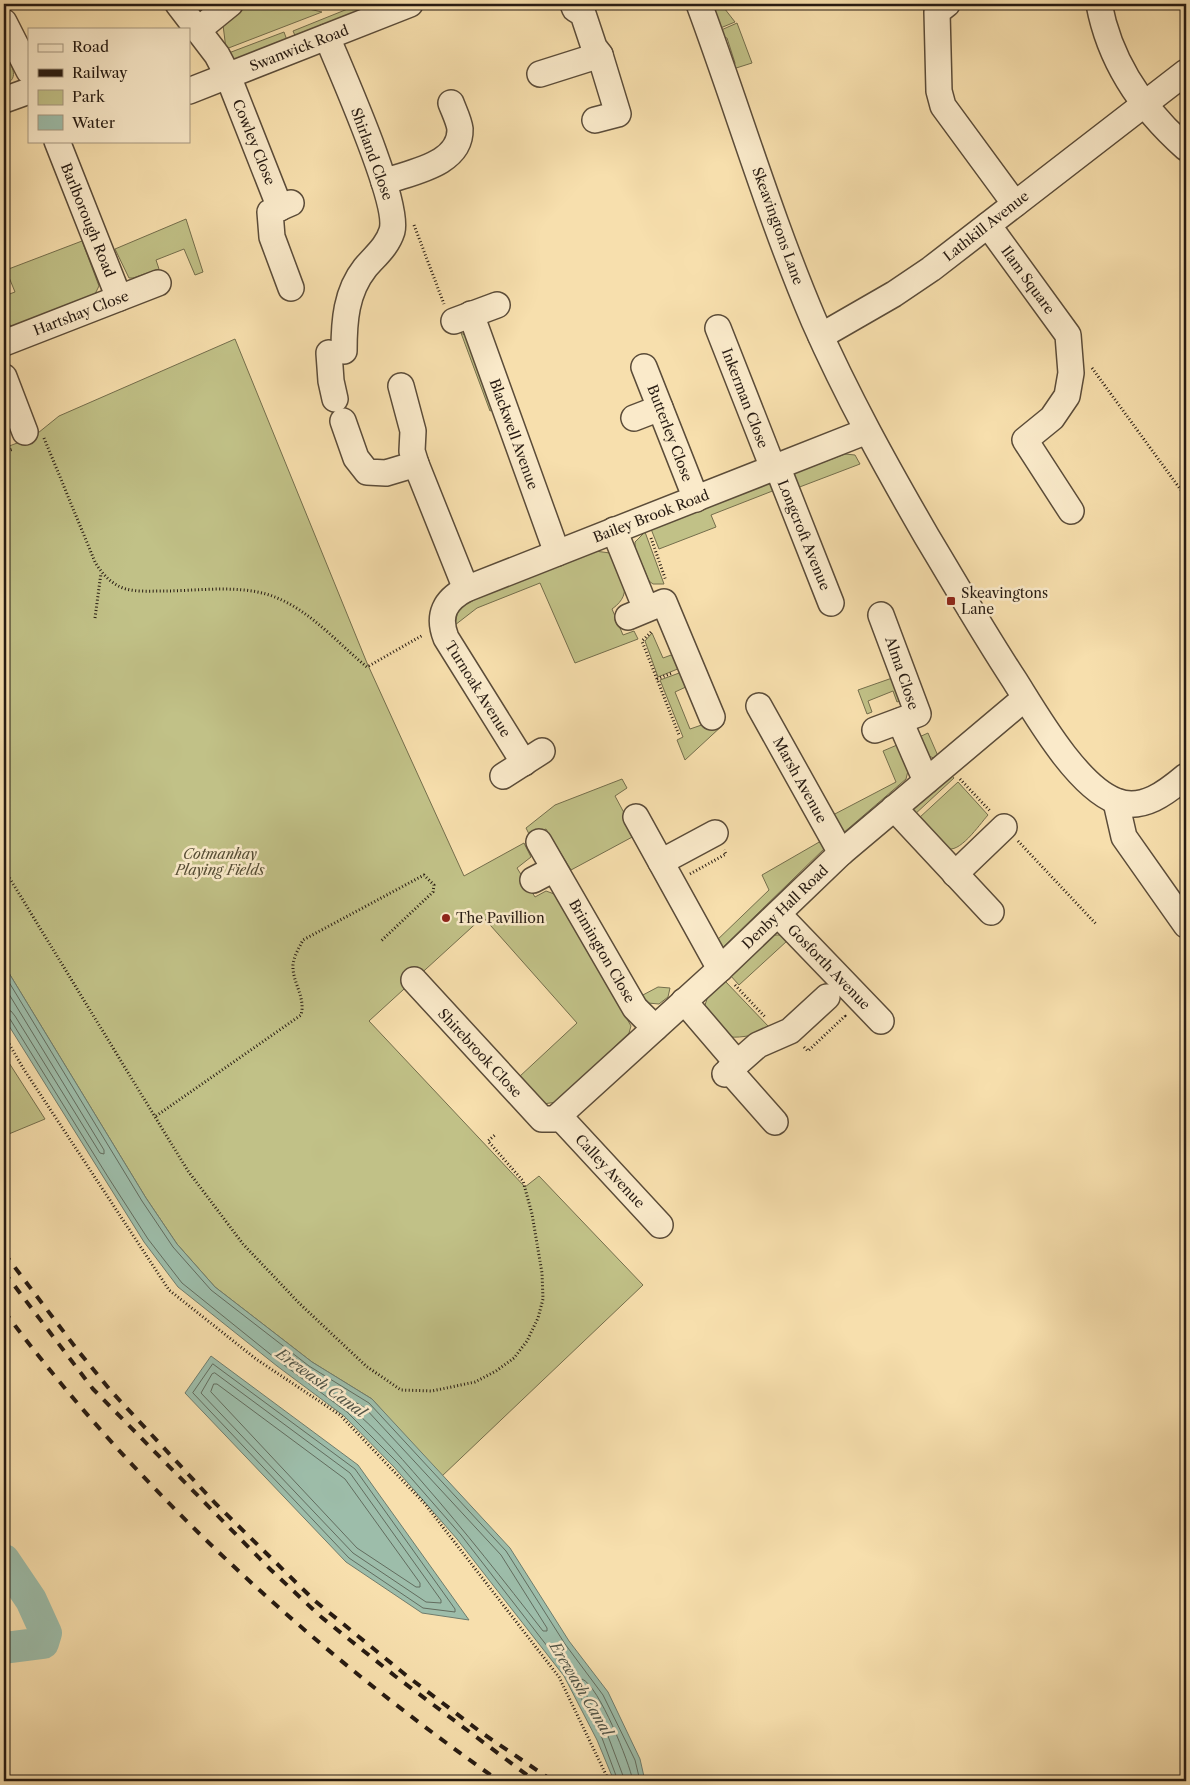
<svg xmlns="http://www.w3.org/2000/svg" width="1190" height="1785" viewBox="0 0 1190 1785" font-family="'Libre Caslon Text',serif">
  <rect width="100%" height="100%" fill="#f7dfad"/>
  <filter id="stains"><feTurbulence type="fractalNoise" baseFrequency=".004" numOctaves="4"/><feColorMatrix values="0 0 0 0 .2 0 0 0 0 .09 0 0 0 0 .02 0 0 0 .5 -.17"/></filter>
  <radialGradient id="worn" r=".72"><stop offset=".6" stop-color="#630" stop-opacity="0"/><stop offset="1" stop-color="#630" stop-opacity=".3"/></radialGradient>
  <!-- green -->
  <g fill="#c1c187" stroke="#746e4c">
    <path d="M 238,4 L 255,4 L 266,9 L 268,4 L 287,4 L 322,12 L 226,49 L 223,25 Z"/>
    <path d="M 360,4 L 386,4 L 297,40 L 293,31 Z"/>
    <path d="M 709,4 L 721,4 L 735,22 L 718,29 Z"/>
    <path d="M 737,23 L 752,63 L 733,69 L 735,63 L 727,38 L 721,36 L 719,31 Z"/>
    <path d="M 284,32 L 288,43 L 235,62 L 226,54 Z"/>
    <path d="M 4,50 C 10,64 22,78 4,85 Z"/>
    <path d="M 186,219 L 203,272 L 195,275 L 184,249 L 156,260 L 159,269 L 133,278 L 129,278 L 115,249 Z"/>
    <path d="M 82,241 L 99,286 L 95,294 L 14,326 L 4,324 L 4,296 L 15,292 L 6,270 Z"/>
    <path d="M 461,333 L 472,339 L 498,408 L 490,411 Z"/>
    <path d="M 235,339 L 367,663 L 464,876 L 524,843 L 531,857 L 517,868 L 535,897 L 546,891 L 557,895 L 631,1026 L 629,1033 L 557,1102 L 543,1104 L 519,1077 L 577,1023 L 483,917 L 369,1021 L 525,1187 L 539,1176 L 643,1285 L 441,1477 L 372,1399 L 312,1362 L 215,1287 L 177,1244 L 146,1198 L 4,965 L 4,448 L 33,437 L 59,416 Z"/>
    <path d="M 845,454 L 855,455 L 860,464 L 797,488 L 793,476 L 795,473 Z"/>
    <path d="M 772,482 L 775,490 L 711,515 L 716,527 L 659,549 L 651,529 Z"/>
    <path d="M 645,532 L 664,584 L 653,584 L 649,581 L 635,548 L 635,542 Z"/>
    <path d="M 595,551 L 610,553 C 620,575 636,592 612,609 L 623,635 L 634,631 L 638,639 L 575,663 L 540,583 L 477,608 L 455,625 L 458,610 L 472,600 Z"/>
    <path d="M 652,633 L 663,658 L 674,654 L 680,668 L 658,677 L 645,641 Z"/>
    <path d="M 682,672 L 688,686 L 675,692 L 690,729 L 716,720 L 721,714 L 724,724 L 685,760 L 677,740 L 683,737 L 660,680 Z"/>
    <path d="M 895,677 L 904,699 L 897,702 L 893,691 L 868,701 L 872,712 L 867,714 L 858,690 Z"/>
    <path d="M 928,733 L 938,756 L 936,759 L 924,754 L 917,738 Z"/>
    <path d="M 897,745 L 908,771 L 906,779 L 842,834 L 831,816 L 896,782 L 883,751 Z"/>
    <path d="M 949,772 L 954,778 L 913,816 L 913,803 Z"/>
    <path d="M 622,779 L 627,788 L 615,796 L 636,835 L 571,870 L 546,829 L 530,836 L 526,828 L 555,805 Z"/>
    <path d="M 958,782 L 988,815 C 979,825 959,855 946,848 C 938,844 925,825 919,818 Z"/>
    <path d="M 821,841 L 826,847 L 721,949 L 714,943 L 769,890 L 762,875 Z"/>
    <path d="M 774,935 L 780,935 L 787,941 L 739,985 L 730,975 Z"/>
    <path d="M 725,981 L 769,1027 C 763,1035 740,1038 730,1037 L 705,1005 L 707,999 Z"/>
    <path d="M 658,987 L 670,988 L 668,997 L 659,1004 L 648,1003 L 641,996 Z"/>
    <path d="M 4,1055 L 45,1119 L 4,1136 Z"/>
  </g>
  <!-- water -->
  <g fill="#9dbdaa" stroke="#6e7c6d">
    <path d="M 4,965 L 146,1198 L 177,1244 L 215,1287 L 312,1362 L 372,1399 L 510,1548 L 569,1641 L 608,1692 L 640,1759 L 645,1781 L 614,1781 L 597,1740 L 564,1676 L 457,1539 L 394,1467 L 344,1416 L 277,1366 L 178,1287 L 144,1242 L 4,1018 Z"/>
    <path d="M 211,1356 L 358,1465 L 469,1620 L 422,1613 L 346,1562 L 185,1393 Z"/>
  </g>
  <g fill="none" stroke-linecap="round" stroke-linejoin="round">
    <!-- shore -->
    <g stroke="#626c5e" stroke-width="1">
      <path d="M 4,974 L 142,1201 L 173,1247 L 211,1290 L 309,1366 L 369,1403 L 506,1551 L 565,1644 L 603,1695 L 635,1760 L 640,1781"/>
      <path d="M 4,986 L 104,1150 L 104,1154 L 100,1153 L 15,1016 L 11,1011 L 4,1010"/>
      <path d="M 4,1016 L 10,1019 L 108,1177 L 148,1239 L 182,1283 L 280,1362 L 347,1412 L 398,1463 L 461,1535 L 568,1673 L 602,1738 L 618,1781"/>
      <path d="M 213,1364 L 355,1469 L 455,1609 L 455,1612 L 423,1608 L 349,1558 L 193,1393 Z"/>
      <path d="M 215,1373 L 350,1473 L 441,1600 L 441,1603 L 426,1602 L 353,1553 L 201,1393 L 212,1374 Z"/>
      <path d="M 214,1384 L 217,1384 L 345,1479 L 420,1583 L 420,1587 L 416,1587 L 357,1548 L 211,1392 Z"/>
      <path d="M 334,1391 L 337,1391 L 365,1408 L 501,1555 L 547,1628 L 547,1631 L 543,1631 C 504,1581 465,1531 423,1483 C 396,1452 368,1419 334,1395 Z"/>
      <path d="M 625,1781 L 608,1736 L 580,1683 L 582,1679 C 599,1686 629,1762 633,1781"/>
    </g>
    <!-- river -->
    <path stroke="#9dbdaa" stroke-width="32" d="M 4,1560 L 31,1600 L 46,1633 L 43,1643 L 4,1648"/>
    <!-- minor casing -->
    <g stroke="#5b4c39" stroke-width="28">
      <g id="minor">
        <path d="M 178,4 L 217,55 L 228,76 L 280,208"/>
        <path d="M 573,4 L 575,9 L 583,14 L 594,47 L 600,55 L 618,114 L 595,120"/>
        <path d="M 699,4 C 738,109 770,218 814,321 C 847,396 886,466 927,537 C 956,585 984,634 1015,681 C 1037,716 1077,786 1116,801 C 1142,812 1167,792 1186,776"/>
        <path d="M 947,4 L 937,12 L 939,91 L 943,106 L 1015,204"/>
        <path d="M 1099,4 C 1110,63 1142,109 1186,148"/>
        <path d="M 4,22 L 29,71"/>
        <path d="M 198,30 L 230,4"/>
        <path d="M 327,37 C 341,71 400,202 392,231 C 387,247 375,256 365,268 C 346,292 344,321 344,351"/>
        <path d="M 540,74 L 600,55"/>
        <path d="M 189,91 L 410,4"/>
        <path d="M 4,100 L 29,91"/>
        <path d="M 57,141 L 119,298"/>
        <path d="M 384,182 C 410,172 461,165 460,129 C 459,121 454,111 451,103"/>
        <path d="M 291,203 L 270,212 L 272,237 L 291,288"/>
        <path d="M 988,225 L 1068,335 L 1071,373 L 1067,396 L 1052,418 L 1025,440 L 1071,511"/>
        <path d="M 471,314 L 557,553"/>
        <path d="M 454,321 L 497,305"/>
        <path d="M 718,328 L 773,468"/>
        <path d="M 821,336 L 894,294 L 931,269 L 1186,72"/>
        <path d="M 4,343 L 158,283"/>
        <path d="M 329,353 L 331,381 L 335,399"/>
        <path d="M 644,367 L 696,499"/>
        <path d="M 4,377 L 25,432"/>
        <path d="M 401,386 L 413,431 L 412,451 L 416,464"/>
        <path d="M 634,418 L 660,408"/>
        <path d="M 343,421 L 356,458 L 367,472 L 386,473 L 416,464 L 466,589"/>
        <path d="M 777,466 L 831,603"/>
        <path d="M 614,530 L 646,609"/>
        <path d="M 628,617 L 664,602 L 712,717"/>
        <path d="M 759,706 L 841,853"/>
        <path d="M 900,721 L 926,781"/>
        <path d="M 875,730 L 918,714 L 881,615"/>
        <path d="M 524,763 L 446,638 C 437,615 445,600 466,589 L 867,431"/>
        <path d="M 503,776 L 542,751"/>
        <path d="M 1116,802 L 1124,837 L 1186,925"/>
        <path d="M 894,808 L 991,912"/>
        <path d="M 636,817 L 720,969"/>
        <path d="M 539,842 L 635,1008 L 655,1028"/>
        <path d="M 661,862 L 715,833"/>
        <path d="M 955,874 L 1004,827"/>
        <path d="M 533,880 L 554,869"/>
        <path d="M 778,914 L 881,1021"/>
        <path d="M 414,980 L 542,1119 L 555,1119 L 720,969 L 841,853 L 1025,698"/>
        <path d="M 684,1001 L 737,1063"/>
        <path d="M 729,1070 L 775,1122"/>
        <path d="M 725,1074 L 758,1045 L 790,1031 L 827,997"/>
        <path d="M 559,1116 L 660,1225"/>
      </g>
    </g>
    <!-- path -->
    <g stroke="#271b12" stroke-width="3" stroke-dasharray="1 2.5" stroke-linecap="butt">
      <path d="M 297,4 L 338,8"/>
      <path d="M 414,225 L 444,304"/>
      <path d="M 1092,368 L 1186,497"/>
      <path d="M 44,438 L 95,562 C 102,574 112,585 126,589 C 137,592 151,591 164,591 C 196,591 234,585 266,594 C 307,606 336,642 367,667 L 423,635"/>
      <path d="M 4,452 L 13,449"/>
      <path d="M 651,538 L 666,581"/>
      <path d="M 95,618 L 101,573"/>
      <path d="M 651,632 L 642,641 L 679,735"/>
      <path d="M 657,679 L 672,673"/>
      <path d="M 960,779 L 991,812"/>
      <path d="M 1018,841 L 1096,924"/>
      <path d="M 4,869 L 188,1171 L 243,1244 L 299,1303 L 366,1366 L 401,1390 L 432,1391 L 475,1382 L 496,1371 L 514,1358 L 527,1341 L 538,1318 L 543,1299 L 542,1273 L 532,1214 L 523,1181 L 488,1141 L 496,1134"/>
      <path d="M 690,874 L 726,854 L 724,850"/>
      <path d="M 735,985 L 766,1018"/>
      <path d="M 4,1035 L 23,1068 L 169,1290 L 256,1359 L 340,1415 L 425,1504 L 559,1677 L 609,1781"/>
      <path d="M 804,1047 L 808,1051 L 845,1016 L 843,1015"/>
      <path d="M 156,1116 L 301,1015 C 306,997 292,982 293,965 C 294,956 299,948 303,940 L 424,875 L 434,885 L 433,892 L 380,942"/>
    </g>
    <!-- minor -->
    <use href="#minor" stroke="#faeaca" stroke-width="25"/>
    <!-- rail -->
    <g stroke="#271b12" stroke-width="4" stroke-dasharray="9 9" stroke-linecap="butt">
      <path d="M 4,1253 L 79,1352 L 111,1391 L 215,1503 L 315,1601 L 407,1676 L 482,1733 L 553,1781"/>
      <path d="M 4,1272 L 93,1389 L 271,1570 L 320,1616 L 395,1676 L 535,1781"/>
      <path d="M 4,1311 C 141,1495 312,1649 499,1781"/>
    </g>
  </g>
  <!-- markers -->
  <g fill="#8f2418" stroke="#faeaca" stroke-width="2">
    <rect x="946" y="596" width="10" height="10" rx="2.5"/>
    <circle cx="446" cy="918" r="5"/>
  </g>
  <g text-anchor="middle" stroke-width="5" stroke-linejoin="round" paint-order="stroke">
    <!-- street labels -->
    <g font-size="14" fill="#271b12" stroke="#faeaca">
      <text transform="translate(299 48) rotate(-21)" y="5">Swanwick Road</text>
      <text transform="translate(254 142) rotate(68)" y="5">Cowley Close</text>
      <text transform="translate(372 154) rotate(70)" y="5">Shirland Close</text>
      <text transform="translate(88 220) rotate(68)" y="5">Barlborough Road</text>
      <text transform="translate(778 226) rotate(70)" y="5">Skeavingtons Lane</text>
      <text transform="translate(986 226) rotate(-38)" y="5">Lathkill Avenue</text>
      <text transform="translate(1028 280) rotate(54)" y="5">Ilam Square</text>
      <text transform="translate(81 313) rotate(-21)" y="5">Hartshay Close</text>
      <text transform="translate(745 398) rotate(69)" y="5">Inkerman Close</text>
      <text transform="translate(670 433) rotate(69)" y="5">Butterley Close</text>
      <text transform="translate(514 434) rotate(70)" y="5">Blackwell Avenue</text>
      <text transform="translate(651 516) rotate(-21)" y="5">Bailey Brook Road</text>
      <text transform="translate(804 535) rotate(68)" y="5">Longcroft Avenue</text>
      <text transform="translate(902 673) rotate(71)" y="5">Alma Close</text>
      <text transform="translate(478 689) rotate(58)" y="5">Turnoak Avenue</text>
      <text transform="translate(800 780) rotate(61)" y="5">Marsh Avenue</text>
      <text transform="translate(785 907) rotate(-44)" y="5">Denby Hall Road</text>
      <text transform="translate(602 951) rotate(60)" y="5">Brimington Close</text>
      <text transform="translate(829 967) rotate(46)" y="5">Gosforth Avenue</text>
      <text transform="translate(480 1053) rotate(47)" y="5">Shirebrook Close</text>
      <text transform="translate(610 1171) rotate(47)" y="5">Calley Avenue</text>
    </g>
    <!-- poi labels -->
    <g font-size="14" fill="#271b12" stroke="#faeaca" text-anchor="start">
      <text x="961" y="598">Skeavingtons<tspan x="961" dy="16">Lane</tspan></text>
      <text x="456" y="923">The Pavillion</text>
    </g>
    <!-- park labels -->
    <g font-size="14" font-style="italic" fill="#554d35" stroke="#faeaca">
      <text x="220" y="859">Cotmanhay<tspan x="220" dy="16">Playing Fields</tspan></text>
    </g>
    <!-- water labels -->
    <g font-size="15" font-style="italic" fill="#505447" stroke="#faeaca">
      <text transform="translate(321 1383) rotate(36)" y="5">Erewash Canal</text>
      <text transform="translate(581 1689) rotate(59)" y="5">Erewash Canal</text>
    </g>
  </g>
  <!-- margin -->
  <rect width="1190" height="1785" fill="none" stroke="#f7dfad" stroke-width="20"/>
  <rect x="5" y="5" width="1180" height="1775" fill="none" stroke="#271b12" stroke-width="2.5"/>
  <rect x="10" y="10" width="1170" height="1765" fill="none" stroke="#271b12"/>
  <!-- legend -->
  <rect x="28" y="28" width="162" height="115" fill="#faeaca" stroke="#a69780"/>
  <rect x="38" y="44" width="25" height="8" fill="#faeaca" stroke="#a69780"/>
  <text x="72" y="52" font-size="15" fill="#271b12">Road</text>
  <rect x="38" y="69" width="25" height="8" fill="#271b12" stroke="#a69780"/>
  <text x="72" y="78" font-size="15" fill="#271b12">Railway</text>
  <rect x="38" y="90" width="25" height="15" fill="#c1c187" stroke="#a69780"/>
  <text x="72" y="102" font-size="15" fill="#271b12">Park</text>
  <rect x="38" y="115" width="25" height="15" fill="#9dbdaa" stroke="#a69780"/>
  <text x="72" y="128" font-size="15" fill="#271b12">Water</text>
  <rect width="100%" height="100%" filter="url(#stains)"/>
  <rect width="100%" height="100%" fill="url(#worn)"/>
</svg>
